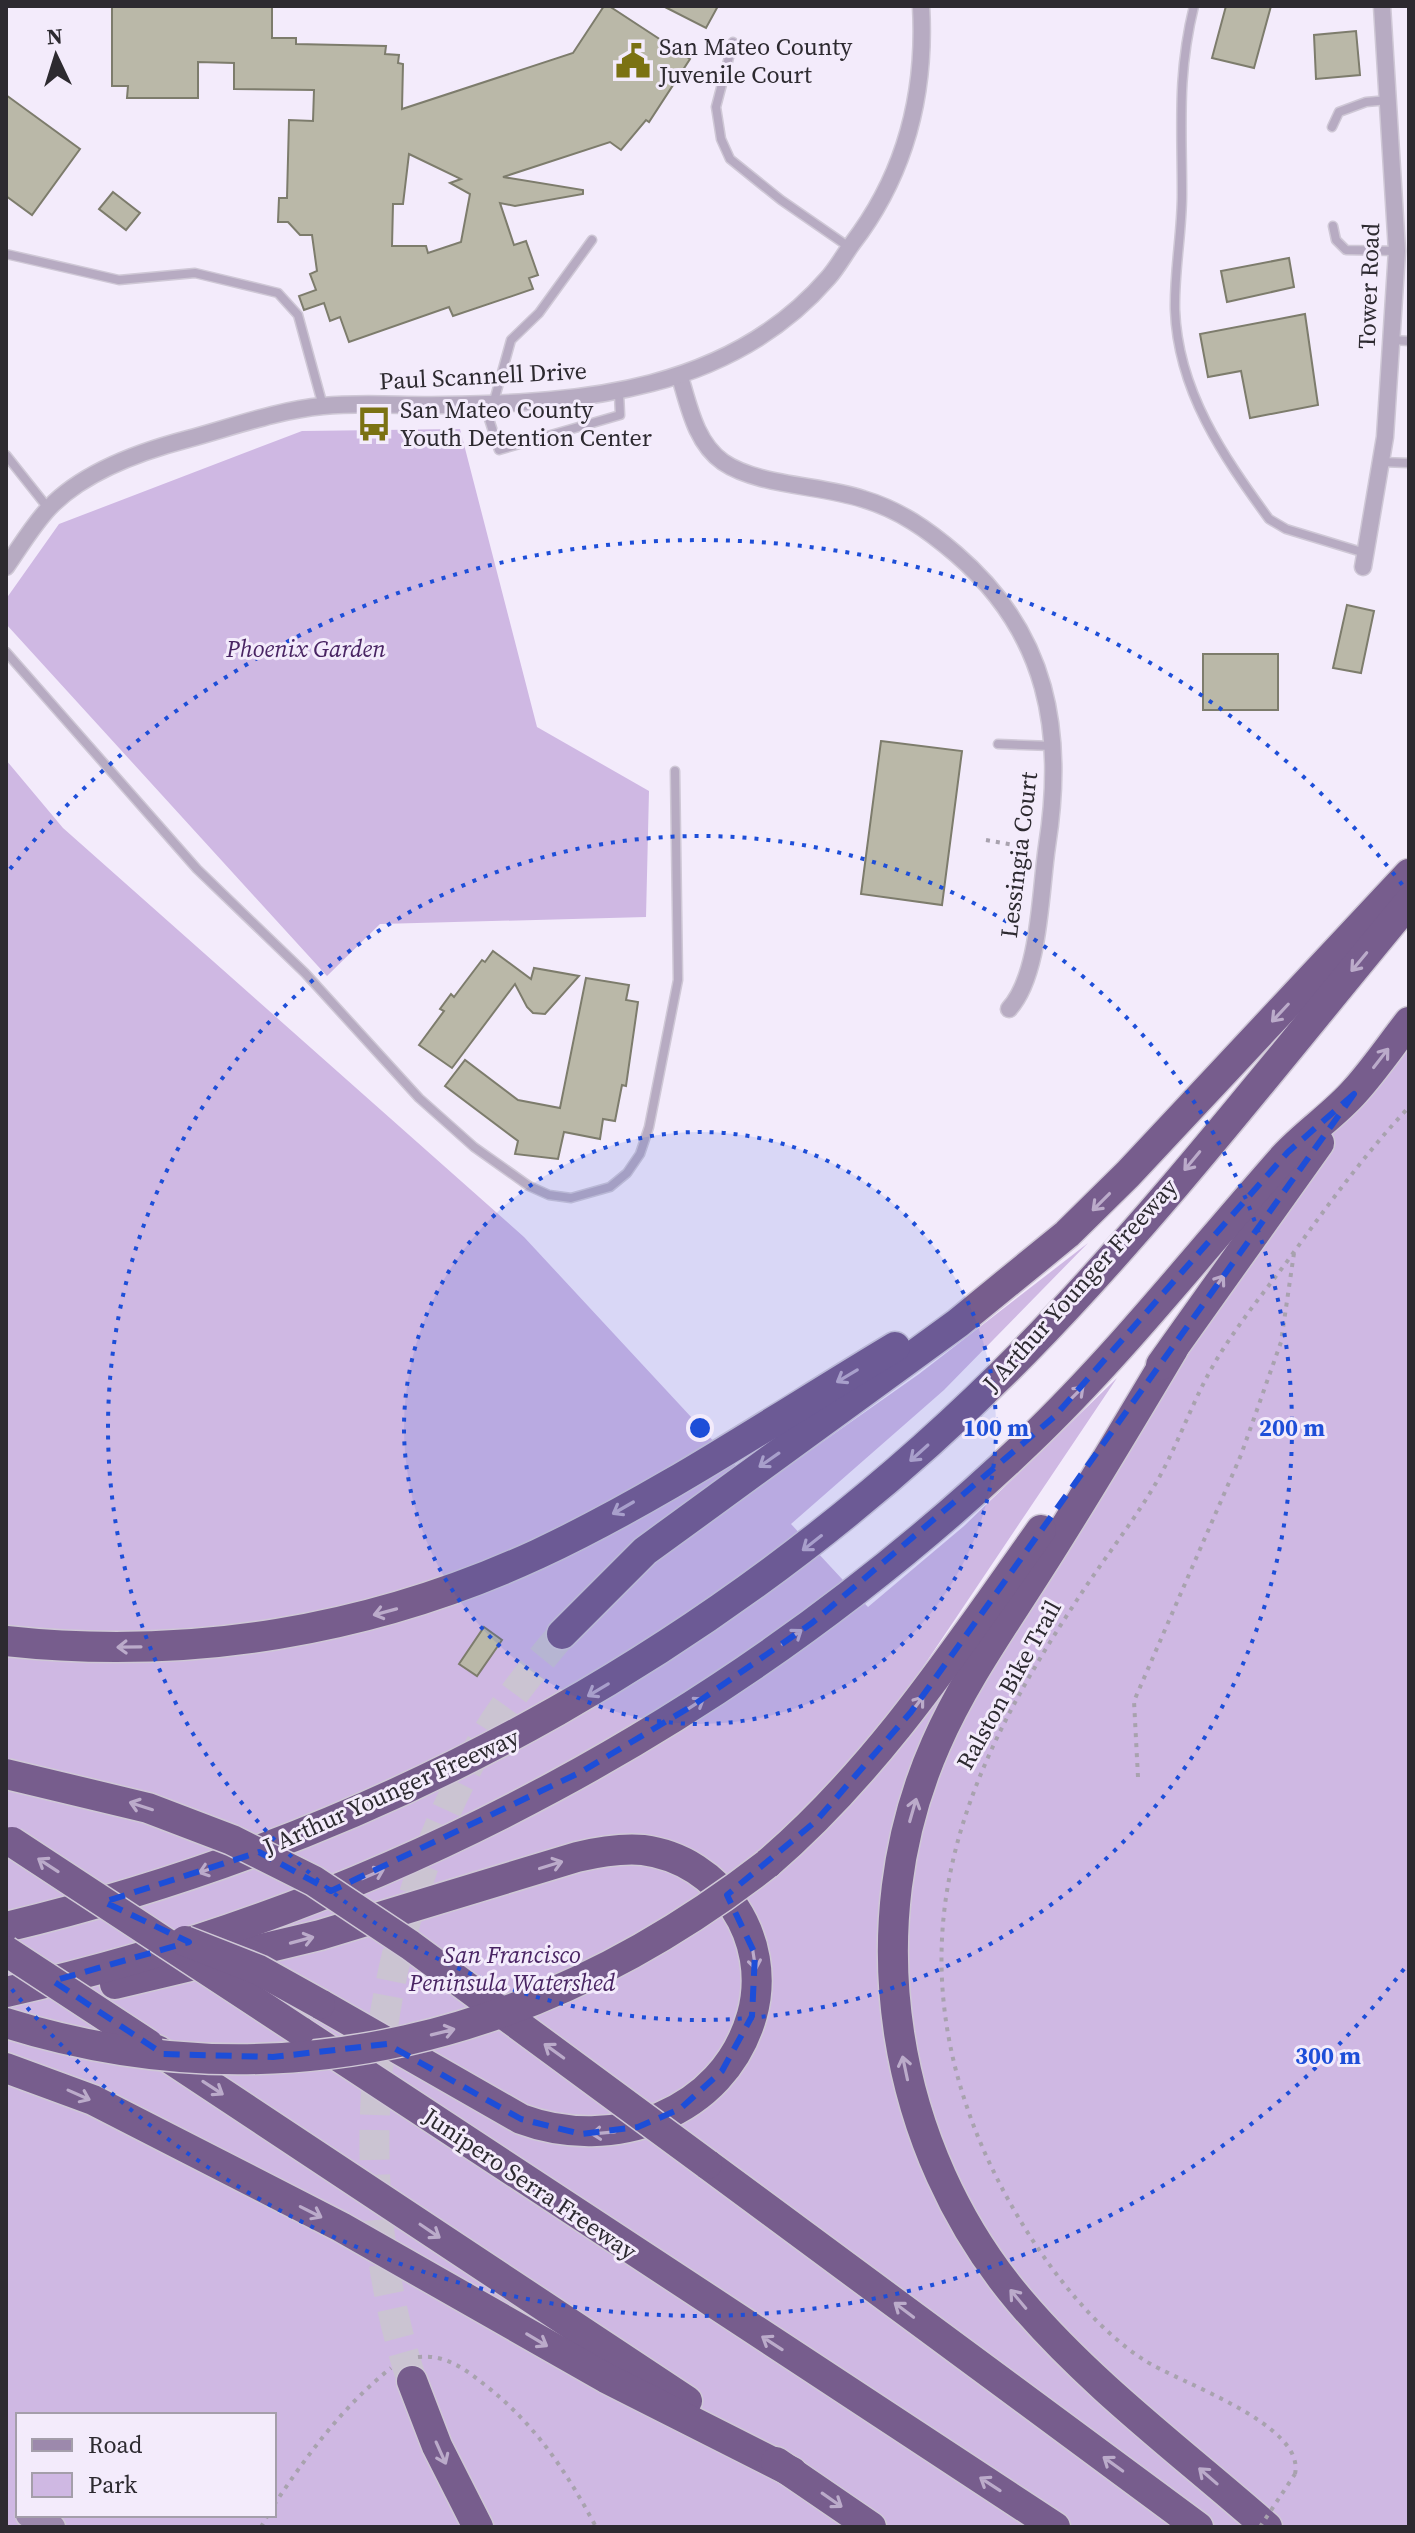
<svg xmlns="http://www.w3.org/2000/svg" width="1415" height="2533" viewBox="0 0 1415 2533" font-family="'Source Serif 4',serif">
  <rect width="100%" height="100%" fill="#f3ebfb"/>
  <!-- green -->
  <g fill="#cfb8e3" fill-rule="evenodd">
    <path d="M 460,429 L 537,727 L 649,791 L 646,917 L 380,924 L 327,976 L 6,624 L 6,599 L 59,524 L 302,431 Z"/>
    <path d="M 6,760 L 63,828 L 524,1237 L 757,1488 L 919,1374 L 1088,1243 L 944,1390 L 791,1524 L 868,1607 L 964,1526 L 1117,1378 L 923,1667 L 956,1703 L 1173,1349 L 1409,1022 L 1409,2527 L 6,2527 ZM 18,2415 L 274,2415 L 274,2515 L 18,2515 Z"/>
  </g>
  <!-- building -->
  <g fill="#bab8a8" stroke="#7d7c6c" stroke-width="2" fill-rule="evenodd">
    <path d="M 112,6 L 272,6 L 272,38 L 296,38 L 296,44 L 386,46 L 385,54 L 399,55 L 398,63 L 403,64 L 402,109 L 573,53 L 604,6 L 609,6 L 690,59 L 649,122 L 646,120 L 621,150 L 610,142 L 503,177 L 583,190 L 583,194 L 515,206 L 500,203 L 514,245 L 526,241 L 538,275 L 529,278 L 533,289 L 453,316 L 449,307 L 349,342 L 340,317 L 330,321 L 324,303 L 304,310 L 299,296 L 316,290 L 310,274 L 317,271 L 312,235 L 300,235 L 288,222 L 278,222 L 279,198 L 287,198 L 289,120 L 313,121 L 314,90 L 234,89 L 234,63 L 198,62 L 198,98 L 127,98 L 128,86 L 112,86 ZM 409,154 L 461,179 L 450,183 L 470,194 L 461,242 L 428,253 L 426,246 L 392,246 L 393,204 L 403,204 Z"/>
    <path d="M 663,6 L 718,6 L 706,28 Z"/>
    <path d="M 1226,6 L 1271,6 L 1254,68 L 1212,58 Z"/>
    <path d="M 1356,31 L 1360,75 L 1316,79 L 1314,35 Z"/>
    <path d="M 6,95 L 80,149 L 32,215 L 6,196 Z"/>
    <path d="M 113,192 L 140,213 L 126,230 L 99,209 Z"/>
    <path d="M 1289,258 L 1294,287 L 1227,302 L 1221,271 Z"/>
    <path d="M 1305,314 L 1318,405 L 1250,418 L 1241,371 L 1208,377 L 1200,334 Z"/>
    <path d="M 1347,605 L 1374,611 L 1361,673 L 1333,668 Z"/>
    <rect x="1203" y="654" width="75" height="56"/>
    <path d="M 881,741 L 962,751 L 942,905 L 861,894 Z"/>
    <path d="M 493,951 L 531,979 L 534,968 L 579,976 L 545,1014 L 533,1013 L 527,1007 L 515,984 L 452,1068 L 419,1045 L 444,1011 L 440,1009 L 451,994 L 454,997 L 482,960 L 485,962 Z"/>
    <path d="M 586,978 L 629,985 L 626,1000 L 638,1002 L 626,1086 L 622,1085 L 615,1121 L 603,1119 L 600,1139 L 564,1132 L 558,1159 L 515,1154 L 518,1141 L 445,1086 L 465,1060 L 518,1100 L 560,1108 Z"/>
    <path d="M 484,1627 L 502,1640 L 477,1676 L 459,1664 Z"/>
  </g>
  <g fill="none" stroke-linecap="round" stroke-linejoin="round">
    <!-- motorway-tunnel -->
    <path stroke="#cbc4d2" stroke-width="30" stroke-dasharray="30 15" stroke-linecap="butt" d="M 412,2381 C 344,2174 370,1942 476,1752 C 500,1709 531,1671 562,1634"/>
    <!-- service casing -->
    <g stroke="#cfc8d6" stroke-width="11">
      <g id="service">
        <path d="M 1194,6 C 1177,75 1182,125 1182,194 C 1182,233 1174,272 1175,310 C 1178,391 1223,456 1269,519 L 1286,529 L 1365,553"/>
        <path d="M 733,42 L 716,107 L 721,139 L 730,159 L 781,200 L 849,247"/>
        <path d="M 1332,127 L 1339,112 L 1366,102 L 1389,100"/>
        <path d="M 1333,226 L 1336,240 L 1346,250 L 1397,251"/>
        <path d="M 592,240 L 539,313 L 511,340 L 489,419 L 499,450 L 620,415 L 619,393"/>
        <path d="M 6,254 L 119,280 L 195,273 L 278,293 L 298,315 L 323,406"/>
        <path d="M 1392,340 L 1409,341"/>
        <path d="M 6,455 L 48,508"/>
        <path d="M 1381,462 L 1409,463"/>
        <path d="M 6,652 L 197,869 L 305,973 L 419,1098 L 474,1147 L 529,1186 L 549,1195 L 571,1198 L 610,1187 L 627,1173 L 640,1154 L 649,1127 L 678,980 L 675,771"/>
        <path d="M 998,744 L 1053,746"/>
      </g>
    </g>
    <!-- minor casing -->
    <g stroke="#cfc8d6" stroke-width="19">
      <g id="minor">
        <path d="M 680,377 C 689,407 696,443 723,462 C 758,486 821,485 863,499 C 900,510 928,530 956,554 C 1048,633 1065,732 1047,846 C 1040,893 1040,975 1009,1009"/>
        <path d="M 6,567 C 20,547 33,525 49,508 C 83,472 142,451 188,439 C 232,427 278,410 323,406 C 363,402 404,406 444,405 C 583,403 730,391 828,278 C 837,268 844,255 852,244 C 905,175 926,93 921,6"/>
        <path d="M 1363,567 L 1385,437 L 1397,251 L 1382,6"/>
      </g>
    </g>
    <!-- secondary casing -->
    <g stroke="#cfc8d6" stroke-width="27">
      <path id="secondary" d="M 28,2515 L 53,2527"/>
    </g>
    <!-- motorway casing -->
    <g stroke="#cfc8d6" stroke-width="33">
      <g id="motorway">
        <path d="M 1173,1349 C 1129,1423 1085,1497 1039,1569 C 1003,1626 963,1682 936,1744 C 855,1927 891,2149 1020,2301 C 1091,2385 1184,2454 1267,2527"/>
        <path d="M 1161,1365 L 1319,1143"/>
        <path d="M 562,1634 L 645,1551 L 958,1323 L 1067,1234 L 1128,1174 L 1409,874"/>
        <path d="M 6,1641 C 189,1661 371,1631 538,1554 C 662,1496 778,1417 895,1347"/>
        <path d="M 767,1864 C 878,1769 957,1648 1041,1530"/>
        <path d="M 6,1927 C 396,1834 745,1636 1026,1350 C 1161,1212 1285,1051 1409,902"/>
        <path d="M 115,1984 L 320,1935 L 577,1857 C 598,1852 620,1848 643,1850 C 721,1860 773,1939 752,2015 C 724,2115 612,2153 521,2119 L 320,2004"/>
        <path d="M 6,1992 C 388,1907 744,1713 1027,1443 C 1120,1354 1199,1253 1284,1157 C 1306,1133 1334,1115 1355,1091 C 1374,1070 1391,1045 1409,1022"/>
        <path d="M 300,2031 L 1055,2527"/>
        <path d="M 157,2050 L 687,2401"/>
        <path d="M 6,2068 L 93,2100 L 341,2227 L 606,2378 L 792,2472"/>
        <path d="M 707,2164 L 1198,2527"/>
        <path d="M 412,2381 L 437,2446 L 478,2527"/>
        <path d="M 776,2462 L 871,2527"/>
      </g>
    </g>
    <!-- path -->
    <g stroke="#a8a2ae" stroke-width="4" stroke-dasharray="4 6" stroke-linecap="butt">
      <path d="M 986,840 L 1031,848"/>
      <path d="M 1138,1777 L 1134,1701 L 1241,1455 L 1281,1342 L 1294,1253"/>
      <path d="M 418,2357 C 445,2354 465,2369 485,2385 C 536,2425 566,2471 596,2527"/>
      <path d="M 1295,2474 C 1306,2424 1177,2382 1144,2360 C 1068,2311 998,2197 969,2113 C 900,1918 970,1762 1077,1600 C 1102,1561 1132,1524 1156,1483 C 1178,1445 1192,1402 1214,1364 C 1235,1328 1261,1296 1286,1263 C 1325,1209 1363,1156 1409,1107"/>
      <path d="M 274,2505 C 307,2455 344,2405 391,2368"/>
      <path d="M 261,2527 L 268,2515"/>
    </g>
    <!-- service -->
    <use href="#service" stroke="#b7abc2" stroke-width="8"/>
    <!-- minor -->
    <use href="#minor" stroke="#b7abc2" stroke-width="16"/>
    <!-- secondary -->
    <use href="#secondary" stroke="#9c89ac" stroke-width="24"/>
    <!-- motorway -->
    <use href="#motorway" stroke="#775d8d" stroke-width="30"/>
    <!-- motorway-bridge casing -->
    <g stroke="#cfc8d6" stroke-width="33" stroke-linecap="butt">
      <g id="motorway-bridge">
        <path d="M 6,1774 L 148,1808 L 232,1840 L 314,1881 L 410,1945 L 707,2164"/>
        <path d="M 12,1842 L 300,2031"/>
        <path d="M 185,1941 L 259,1970 L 320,2004"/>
        <path d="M 6,1951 L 148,2044"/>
        <path d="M 6,2023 C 281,2109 545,2036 767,1864"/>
      </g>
    </g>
    <!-- path-bridge -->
    <path stroke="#a8a2ae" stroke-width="4" stroke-dasharray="4 6" stroke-linecap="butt" d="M 1260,2527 L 1295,2474"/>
    <!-- motorway-bridge -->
    <use href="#motorway-bridge" stroke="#775d8d" stroke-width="30"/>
  </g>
  <!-- one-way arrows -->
  <defs><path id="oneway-shaft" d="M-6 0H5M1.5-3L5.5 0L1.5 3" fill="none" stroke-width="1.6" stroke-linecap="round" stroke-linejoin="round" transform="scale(2)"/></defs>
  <g stroke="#bbabca">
    <use href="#oneway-shaft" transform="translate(1359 962) rotate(130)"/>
    <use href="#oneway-shaft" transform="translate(1280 1013) rotate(133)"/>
    <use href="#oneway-shaft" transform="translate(1381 1058) rotate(-52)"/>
    <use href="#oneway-shaft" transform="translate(1192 1161) rotate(130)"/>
    <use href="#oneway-shaft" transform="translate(1101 1202) rotate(135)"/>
    <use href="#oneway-shaft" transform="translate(1217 1285) rotate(-55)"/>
    <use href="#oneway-shaft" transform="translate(847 1376) rotate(149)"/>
    <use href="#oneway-shaft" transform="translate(1075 1395) rotate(-45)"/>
    <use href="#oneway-shaft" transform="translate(919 1453) rotate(138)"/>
    <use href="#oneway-shaft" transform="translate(769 1460) rotate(145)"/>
    <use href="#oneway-shaft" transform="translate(623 1508) rotate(150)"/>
    <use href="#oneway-shaft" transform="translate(812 1543) rotate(142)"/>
    <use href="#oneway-shaft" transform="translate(385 1612) rotate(165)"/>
    <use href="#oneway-shaft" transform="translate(792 1637) rotate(-36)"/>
    <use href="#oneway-shaft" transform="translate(129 1647) rotate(179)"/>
    <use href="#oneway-shaft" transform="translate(598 1690) rotate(149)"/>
    <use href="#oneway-shaft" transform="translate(694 1705) rotate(-33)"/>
    <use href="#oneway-shaft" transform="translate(916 1706) rotate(-53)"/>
    <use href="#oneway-shaft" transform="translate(141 1806) rotate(-162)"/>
    <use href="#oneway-shaft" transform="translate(913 1810) rotate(-74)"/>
    <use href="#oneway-shaft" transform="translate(48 1865) rotate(-147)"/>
    <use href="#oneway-shaft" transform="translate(551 1865) rotate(-17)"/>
    <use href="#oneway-shaft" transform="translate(210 1869) rotate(161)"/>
    <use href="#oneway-shaft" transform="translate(373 1874) rotate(-23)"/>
    <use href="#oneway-shaft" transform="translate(302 1940) rotate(-15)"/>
    <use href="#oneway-shaft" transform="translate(754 1958) rotate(81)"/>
    <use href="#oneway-shaft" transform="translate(443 2032) rotate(-14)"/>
    <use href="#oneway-shaft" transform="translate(554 2051) rotate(-144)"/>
    <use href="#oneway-shaft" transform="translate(905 2068) rotate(-102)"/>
    <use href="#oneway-shaft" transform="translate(213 2088) rotate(33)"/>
    <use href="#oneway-shaft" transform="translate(79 2095) rotate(24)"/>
    <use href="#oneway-shaft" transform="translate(603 2133) rotate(175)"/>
    <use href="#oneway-shaft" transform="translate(311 2212) rotate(27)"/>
    <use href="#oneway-shaft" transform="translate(430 2231) rotate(34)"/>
    <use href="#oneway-shaft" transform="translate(1018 2299) rotate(-130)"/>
    <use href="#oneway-shaft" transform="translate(904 2310) rotate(-143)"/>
    <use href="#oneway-shaft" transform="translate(537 2340) rotate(31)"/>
    <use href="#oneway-shaft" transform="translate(772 2343) rotate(-147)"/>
    <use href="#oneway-shaft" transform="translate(441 2453) rotate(66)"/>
    <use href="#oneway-shaft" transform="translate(1113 2464) rotate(-144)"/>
    <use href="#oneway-shaft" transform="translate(1208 2476) rotate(-139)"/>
    <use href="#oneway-shaft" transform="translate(990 2484) rotate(-147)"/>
    <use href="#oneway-shaft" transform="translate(832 2500) rotate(35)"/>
  </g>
  <!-- marked area -->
  <path fill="none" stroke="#1d4ed8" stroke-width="6" stroke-dasharray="16 10" stroke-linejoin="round" d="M 1354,1094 L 911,1712 L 816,1821 L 727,1895 L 755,1954 L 752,2016 L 722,2071 L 680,2109 L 638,2127 L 581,2134 L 521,2119 L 387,2044 L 273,2057 L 163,2054 L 53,1981 L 189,1942 L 104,1902 L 259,1852 L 331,1891 L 581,1772 L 692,1706 L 812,1623 L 1054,1417 L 1288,1152 Z"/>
  <!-- distance rings -->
  <circle cx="700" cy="1428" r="296" fill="#1d4ed8" fill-opacity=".12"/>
  <g fill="none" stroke="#1d4ed8" stroke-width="4" stroke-dasharray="4 8">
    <circle cx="700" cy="1428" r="296"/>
    <circle cx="700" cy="1428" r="592"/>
    <path d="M1404 1969A888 888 0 0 1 10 1987M10 869A888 888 0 0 1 1404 887"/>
  </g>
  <!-- icons -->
  <defs>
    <g id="civic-bare" transform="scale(2.76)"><path d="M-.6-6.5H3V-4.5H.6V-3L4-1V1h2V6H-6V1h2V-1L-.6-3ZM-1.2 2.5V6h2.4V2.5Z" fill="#7b7213" stroke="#f3ebfb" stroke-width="2.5" paint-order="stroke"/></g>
    <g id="bus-bare" transform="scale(2.76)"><path d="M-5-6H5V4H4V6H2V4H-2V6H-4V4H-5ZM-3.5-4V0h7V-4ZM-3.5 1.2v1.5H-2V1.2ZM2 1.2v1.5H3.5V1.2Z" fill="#7b7213" stroke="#f3ebfb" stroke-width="2.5" paint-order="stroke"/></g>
  </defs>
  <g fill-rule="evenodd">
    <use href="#civic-bare" x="633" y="61"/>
    <use href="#bus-bare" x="374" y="424"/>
  </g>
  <g text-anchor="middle" stroke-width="6" stroke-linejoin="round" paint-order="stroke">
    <!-- poi labels -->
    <g font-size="24" fill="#2d2a30" stroke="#f3ebfb" text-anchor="start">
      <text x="659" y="55">San Mateo County<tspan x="659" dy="28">Juvenile Court</tspan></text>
      <text x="400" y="418">San Mateo County<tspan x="400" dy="28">Youth Detention Center</tspan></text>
    </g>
    <!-- street labels -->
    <g font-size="24" fill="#2d2a30" stroke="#f3ebfb">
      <text transform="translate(1369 286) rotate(-88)" y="8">Tower Road</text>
      <text transform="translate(483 376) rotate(-3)" y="8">Paul Scannell Drive</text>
      <text transform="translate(1019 855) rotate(-83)" y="8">Lessingia Court</text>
      <text transform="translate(1080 1285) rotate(-48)" y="8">J Arthur Younger Freeway</text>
      <text transform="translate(1009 1685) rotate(-61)" y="8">Ralston Bike Trail</text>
      <text transform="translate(391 1792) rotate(-24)" y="8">J Arthur Younger Freeway</text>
      <text transform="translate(530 2184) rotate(34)" y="8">Junipero Serra Freeway</text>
    </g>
    <!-- park labels -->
    <g font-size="24" font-style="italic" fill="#492463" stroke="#f3ebfb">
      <text x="306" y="657">Phoenix Garden</text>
      <text x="512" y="1963">San Francisco<tspan x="512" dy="28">Peninsula Watershed</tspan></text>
    </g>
  </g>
  <circle cx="700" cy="1428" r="12" fill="#1d4ed8" stroke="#f3ebfb" stroke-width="4"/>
  <g font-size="24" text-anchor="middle" font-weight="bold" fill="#1d4ed8" stroke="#f3ebfb" stroke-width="6" stroke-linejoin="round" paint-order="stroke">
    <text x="996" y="1436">100 m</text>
    <text x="1292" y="1436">200 m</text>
    <text x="1328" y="2064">300 m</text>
  </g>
  <!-- border -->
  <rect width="1415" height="2533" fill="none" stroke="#2d2a30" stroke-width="16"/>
  <!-- legend -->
  <rect x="16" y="2413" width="260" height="104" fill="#f3ebfb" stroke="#a49eaa" stroke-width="2"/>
  <rect x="32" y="2439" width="40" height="12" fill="#9c89ac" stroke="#a49eaa" stroke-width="2"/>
  <text x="88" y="2453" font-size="24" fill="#2d2a30">Road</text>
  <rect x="32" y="2473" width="40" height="24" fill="#cfb8e3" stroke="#a49eaa" stroke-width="2"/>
  <text x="88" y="2493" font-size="24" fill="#2d2a30">Park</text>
  <!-- north arrow -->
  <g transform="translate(56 56) rotate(356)" stroke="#f3ebfb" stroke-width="6" paint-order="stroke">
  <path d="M0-6L14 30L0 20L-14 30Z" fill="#2d2a30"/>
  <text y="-12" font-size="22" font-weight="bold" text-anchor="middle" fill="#2d2a30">N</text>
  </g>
</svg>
